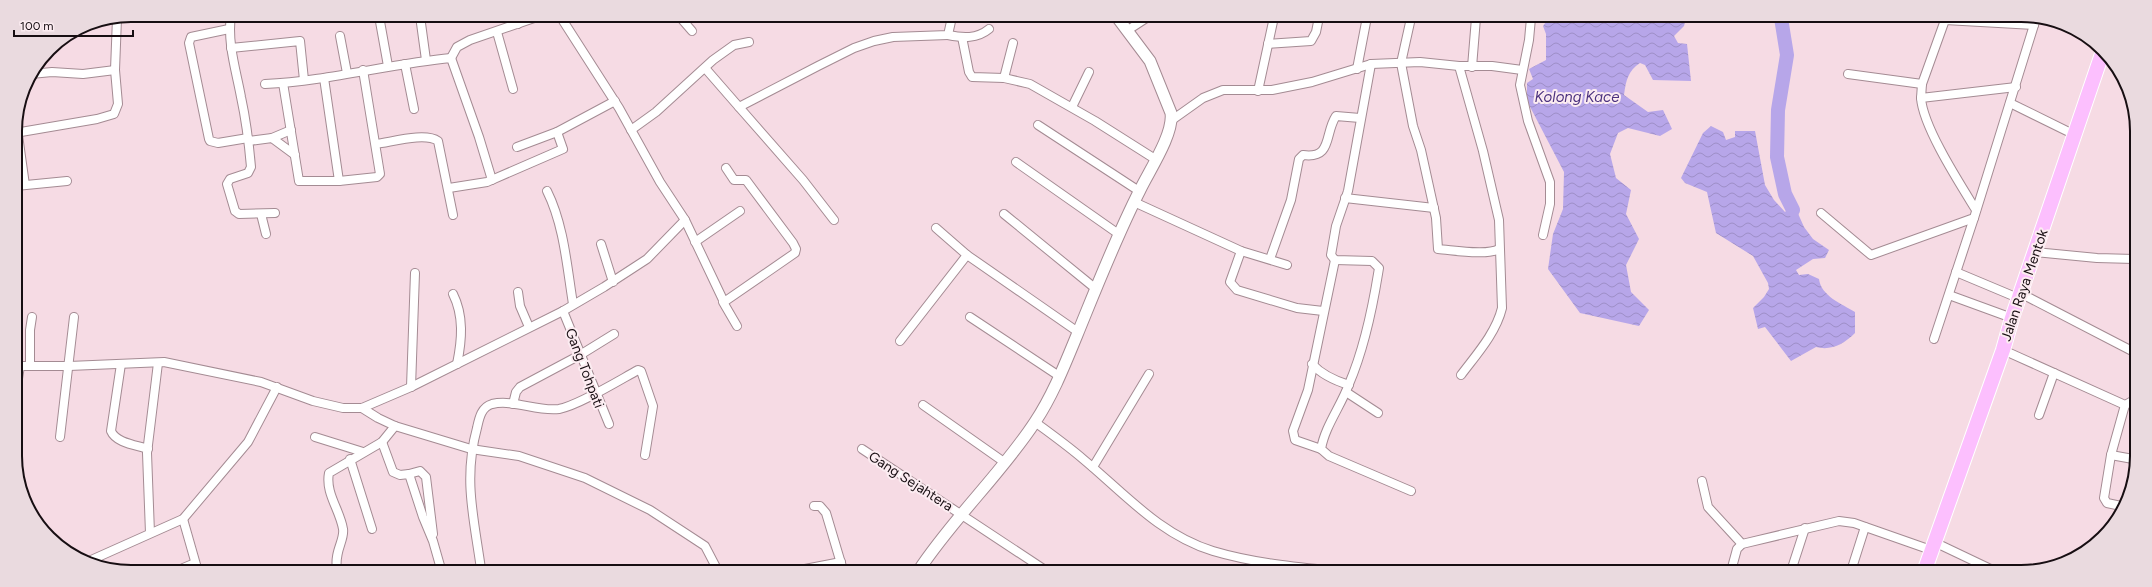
<svg xmlns="http://www.w3.org/2000/svg" width="2152" height="587" viewBox="0 0 2152 587" font-family="Figtree,sans-serif">
  <defs>
    <pattern id="water-waves" width="16" height="10" patternUnits="userSpaceOnUse"><rect width="16" height="10" fill="#b7a6e9"/><path d="M0 5q4-4 8 0t8 0" fill="none" stroke="#9d8ec7"/></pattern>
  </defs>
  <rect width="100%" height="100%" fill="#f6dbe4"/>
  <!-- water -->
  <g fill="url(#water-waves)">
    <path d="M 1549,18 L 1686,18 L 1684,26 L 1674,36 L 1678,43 L 1687,44 L 1691,81 L 1653,80 L 1645,65 L 1640,63 C 1628,71 1626,80 1624,95 L 1648,112 L 1663,110 L 1672,129 L 1660,136 L 1628,128 L 1618,133 L 1610,154 L 1616,178 L 1631,190 L 1626,214 L 1639,239 L 1626,265 L 1631,292 L 1649,310 L 1639,326 L 1580,313 L 1548,269 L 1553,234 L 1563,209 L 1564,172 L 1527,101 L 1527,83 L 1533,79 L 1529,69 L 1546,60 L 1546,34 L 1543,26 Z"/>
    <path d="M 1711,126 L 1723,132 L 1726,140 L 1735,137 L 1735,131 L 1755,131 L 1765,185 L 1774,200 L 1785,212 L 1788,209 L 1781,198 L 1788,191 L 1804,227 L 1813,239 L 1829,250 L 1825,258 L 1813,259 L 1796,270 L 1799,275 L 1808,274 L 1819,279 C 1821,296 1842,304 1855,312 L 1855,333 C 1844,344 1831,351 1816,347 L 1791,361 L 1765,327 L 1758,329 L 1753,308 L 1764,297 L 1769,289 L 1768,283 L 1753,256 L 1716,233 L 1707,192 L 1685,183 L 1681,178 L 1703,133 Z"/>
  </g>
  <g fill="none" stroke-linecap="round" stroke-linejoin="round">
    <!-- river -->
    <path stroke="#b7a6e9" stroke-width="14" d="M 1781,18 L 1787,55 L 1778,110 L 1777,157 L 1785,194 L 1793,210"/>
    <!-- minor casing -->
    <g stroke="#a48b93" stroke-width="10">
      <g id="minor">
        <path d="M 231,15 C 227,43 236,70 241,97 C 246,120 249,144 251,167 L 248,173 L 230,179 L 227,184 L 235,211 L 239,214 L 275,213"/>
        <path d="M 379,16 L 388,66"/>
        <path d="M 420,16 L 426,60"/>
        <path d="M 514,16 L 518,24"/>
        <path d="M 679,16 L 692,31"/>
        <path d="M 1411,18 L 1401,63 L 1413,126 L 1421,150 L 1436,218 L 1438,249 C 1453,250 1487,256 1499,249"/>
        <path d="M 1531,18 L 1529,40 L 1520,85 L 1528,121 L 1550,182 L 1550,204 L 1543,235"/>
        <path d="M 229,29 L 191,37 L 189,43 L 209,139 L 210,141 L 218,143 L 248,138"/>
        <path d="M 1128,30 L 1148,17"/>
        <path d="M 497,32 L 513,89"/>
        <path d="M 948,35 C 963,38 977,39 989,29"/>
        <path d="M 340,36 L 347,73"/>
        <path d="M 962,37 L 969,72 L 972,77 L 1004,78 L 1030,84 L 1095,121 L 1155,159"/>
        <path d="M 1268,44 L 1311,41 L 1316,32 L 1319,17"/>
        <path d="M 231,48 L 300,41 L 304,80"/>
        <path d="M 451,58 L 457,47 L 470,40 L 540,16"/>
        <path d="M 405,64 L 414,109"/>
        <path d="M 1371,64 L 1348,191 L 1336,226 L 1331,255 L 1335,260 L 1372,261 L 1379,268 L 1378,274 C 1372,311 1364,349 1349,384 C 1341,406 1325,426 1321,449 L 1329,456 L 1411,491"/>
        <path d="M 1459,66 L 1483,151 L 1499,220 L 1502,308 C 1496,333 1476,355 1461,375"/>
        <path d="M 1472,67 L 1476,18"/>
        <path d="M 705,68 L 739,107 L 818,66 L 854,48 L 874,41 L 893,37 L 948,35 L 952,17"/>
        <path d="M 1357,69 L 1367,17"/>
        <path d="M 31,74 L 52,72 L 83,74 L 115,70"/>
        <path d="M 1848,74 L 1922,84"/>
        <path d="M 324,78 L 339,181"/>
        <path d="M 1004,78 L 1013,43"/>
        <path d="M 283,83 L 299,181 L 339,181 L 377,177 L 380,174 L 363,70"/>
        <path d="M 265,84 C 328,81 389,64 451,58 L 479,137 L 492,180"/>
        <path d="M 2016,87 L 1921,98 L 1922,84 L 1945,20 L 2034,25 L 2036,19"/>
        <path d="M 1258,91 L 1274,17"/>
        <path d="M 1921,98 C 1923,127 1960,184 1976,210"/>
        <path d="M 2010,103 L 2075,135"/>
        <path d="M 739,107 L 803,180 L 834,220"/>
        <path d="M 1072,107 L 1089,72"/>
        <path d="M 1172,120 L 1203,98 L 1223,90 L 1272,90 L 1312,82 L 1371,64 L 1420,62 L 1459,66 L 1492,66 L 1522,70"/>
        <path d="M 16,121 L 25,185"/>
        <path d="M 1038,125 L 1139,191"/>
        <path d="M 631,130 L 656,112 L 713,60 L 734,45 L 749,42"/>
        <path d="M 15,133 L 97,119 L 114,114 L 118,104 L 115,70 L 117,18"/>
        <path d="M 272,138 L 291,130"/>
        <path d="M 249,141 L 272,138 L 295,155"/>
        <path d="M 376,144 C 392,142 425,132 438,141 L 453,215"/>
        <path d="M 517,147 L 557,132 L 615,101"/>
        <path d="M 1016,162 L 1120,235"/>
        <path d="M 16,186 L 67,181"/>
        <path d="M 449,188 L 487,182 L 563,149 L 557,132"/>
        <path d="M 547,191 C 564,225 567,267 573,304"/>
        <path d="M 1345,198 L 1434,208"/>
        <path d="M 1134,202 L 1241,251 L 1287,265"/>
        <path d="M 1821,213 L 1871,255 L 1974,218 L 2034,25"/>
        <path d="M 261,214 L 266,234"/>
        <path d="M 1004,214 L 1096,289"/>
        <path d="M 685,220 L 724,302 L 795,253 L 796,249 L 793,243 L 746,180 L 734,180 L 726,168"/>
        <path d="M 936,228 L 967,255 L 1078,332"/>
        <path d="M 695,242 L 740,211"/>
        <path d="M 601,244 L 613,282"/>
        <path d="M 1241,251 L 1230,282 L 1237,290 L 1297,308 L 1323,311"/>
        <path d="M 2035,252 L 2097,258 L 2134,259"/>
        <path d="M 1270,259 L 1291,200 L 1299,159 L 1303,155 C 1333,159 1324,134 1336,116 L 1360,118"/>
        <path d="M 1956,272 L 2018,298"/>
        <path d="M 518,292 L 520,306 L 529,327"/>
        <path d="M 2020,293 L 2134,352"/>
        <path d="M 453,294 C 464,316 462,340 457,364"/>
        <path d="M 1949,295 L 2012,318"/>
        <path d="M 723,302 L 737,326"/>
        <path d="M 563,311 L 609,424"/>
        <path d="M 970,317 L 1059,376"/>
        <path d="M 1934,339 L 1974,218"/>
        <path d="M 900,341 L 967,255"/>
        <path d="M 2003,350 L 2125,405 L 2134,400"/>
        <path d="M 121,364 L 111,431 C 116,443 136,445 148,449"/>
        <path d="M 1312,364 C 1322,375 1336,381 1349,385"/>
        <path d="M 17,366 L 69,366 L 164,362 L 261,382 L 313,401 L 343,408 L 362,408 L 411,387 L 563,311 L 604,287 L 647,259 L 685,220 L 660,182 L 619,108 L 560,16"/>
        <path d="M 30,366 L 30,330 L 32,317"/>
        <path d="M 17,385 L 20,366"/>
        <path d="M 411,387 L 415,273"/>
        <path d="M 1346,392 L 1378,413"/>
        <path d="M 513,404 L 516,392 L 520,387 L 580,355 L 614,334"/>
        <path d="M 923,405 L 1004,462"/>
        <path d="M 362,408 L 378,418 L 395,426 L 471,449 L 519,456 L 585,478 L 650,510 L 705,546 L 717,569"/>
        <path d="M 2039,415 L 2054,373"/>
        <path d="M 1035,422 C 1051,434 1068,446 1083,459 C 1124,493 1160,535 1213,551 C 1250,562 1288,566 1326,570"/>
        <path d="M 60,437 L 74,317"/>
        <path d="M 315,437 L 363,452"/>
        <path d="M 382,442 L 393,472 L 400,475 L 409,474 L 423,517 L 433,541 L 441,569"/>
        <path d="M 862,449 L 1045,570"/>
        <path d="M 1321,449 L 1295,440 L 1293,431 L 1308,390 L 1335,260"/>
        <path d="M 2111,455 L 2133,459"/>
        <path d="M 350,459 L 372,529"/>
        <path d="M 1093,467 L 1149,374"/>
        <path d="M 409,474 L 420,471 L 426,477 L 433,534"/>
        <path d="M 1702,481 L 1708,507 L 1742,544"/>
        <path d="M 814,506 L 820,506 L 826,513 L 843,570"/>
        <path d="M 2121,506 L 2107,503 L 2104,498 L 2111,455 L 2125,405"/>
        <path d="M 183,519 L 197,568"/>
        <path d="M 150,533 L 147,453 L 158,363"/>
        <path d="M 1934,542 L 1997,572"/>
        <path d="M 89,561 L 183,519 L 248,442 L 277,387"/>
        <path d="M 183,568 L 195,563"/>
        <path d="M 337,569 C 334,551 345,540 343,529 C 340,510 325,493 329,473 L 382,442 L 395,426"/>
        <path d="M 481,569 C 474,518 463,479 477,428 C 479,419 481,407 492,404 C 514,399 537,412 559,409 C 579,405 618,381 638,370 L 641,371 L 653,406 L 645,455"/>
        <path d="M 805,569 L 841,562"/>
        <path d="M 1731,571 L 1737,549 L 1742,544 L 1839,521 L 1854,523 L 1931,550"/>
        <path d="M 1791,571 L 1805,528"/>
        <path d="M 1851,571 L 1865,527"/>
      </g>
    </g>
    <!-- tertiary casing -->
    <g stroke="#a48b93" stroke-width="13">
      <path id="tertiary" d="M 919,570 C 954,517 1001,474 1035,422 C 1053,395 1065,364 1077,335 C 1097,286 1116,237 1140,190 C 1149,171 1174,134 1171,113 L 1150,61 L 1117,17"/>
    </g>
    <!-- trunk casing -->
    <g stroke="#fff" stroke-width="16">
      <path id="trunk" d="M 1924,572 L 2003,350 L 2012,318 L 2103,51"/>
    </g>
    <!-- minor -->
    <use href="#minor" stroke="#fff" stroke-width="8"/>
    <!-- tertiary -->
    <use href="#tertiary" stroke="#fff" stroke-width="11"/>
    <!-- trunk -->
    <use href="#trunk" stroke="#fcbffe" stroke-width="14"/>
  </g>
  <g text-anchor="middle" stroke-width="4" stroke-linejoin="round" paint-order="stroke">
    <!-- street labels -->
    <g font-size="14" fill="#170e12" stroke="#fcecf1">
      <text transform="translate(2024 285) rotate(-71)" y="5">Jalan Raya Mentok</text>
      <text transform="translate(585 368) rotate(69)" y="5">Gang Tohpati</text>
      <text transform="translate(911 481) rotate(33)" y="5">Gang Sejahtera</text>
    </g>
    <!-- water labels -->
    <g font-size="15" font-style="italic" fill="#4b317e" stroke="#fcecf1">
      <text x="1577" y="102">Kolong Kace</text>
    </g>
  </g>
  <!-- crop -->
  <path d="M0 0H2152V587H0ZM131 22H2021A109 109 0 0 1 2130 131V456A109 109 0 0 1 2021 565H131A109 109 0 0 1 22 456V131A109 109 0 0 1 131 22Z" fill="#eadadf" fill-rule="evenodd"/>
  <path fill="none" stroke="#170e12" stroke-width="2" d="M131 22H2021A109 109 0 0 1 2130 131V456A109 109 0 0 1 2021 565H131A109 109 0 0 1 22 456V131A109 109 0 0 1 131 22Z"/>
  <!-- scale -->
  <path d="M14 30v6h119v-6" fill="none" stroke="#170e12" stroke-width="2"/>
  <text x="20" y="30" font-size="12" fill="#170e12" stroke="#fcecf1" stroke-width="3" paint-order="stroke">100 m</text>
</svg>
